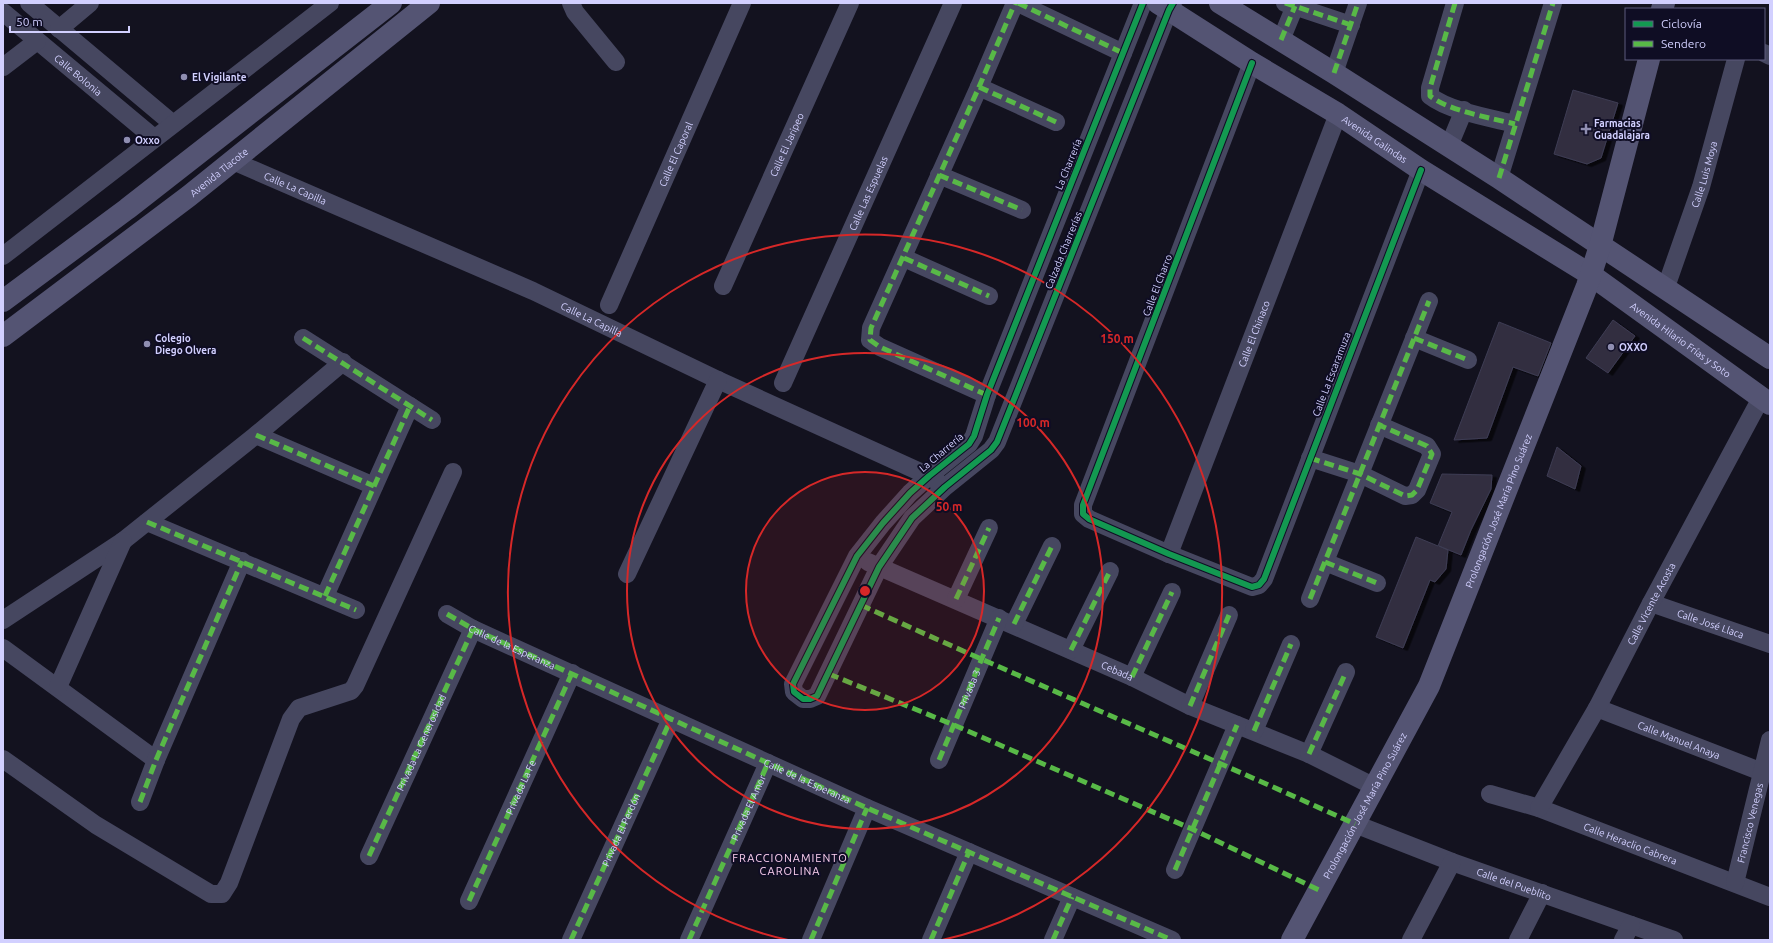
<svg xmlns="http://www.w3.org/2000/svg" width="1773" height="943" viewBox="0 0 1773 943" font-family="Ubuntu,sans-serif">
  <defs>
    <filter id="shadow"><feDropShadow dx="4.5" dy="2.5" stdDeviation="0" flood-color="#0009"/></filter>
  </defs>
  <rect width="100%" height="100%" fill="#13121f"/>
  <!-- building -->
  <g fill="#312f41" stroke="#3e3c53" filter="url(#shadow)">
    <path d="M 1573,90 L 1618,103 L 1601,158 L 1587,164 L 1554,154 Z"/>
    <path d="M 1613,320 L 1635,336 L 1608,373 L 1586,358 Z"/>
    <path d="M 1499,322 L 1551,343 L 1538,376 L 1513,367 L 1487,438 L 1454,440 Z"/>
    <path d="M 1557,447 L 1581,466 L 1575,489 L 1547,476 Z"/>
    <path d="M 1442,474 L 1492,475 L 1491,489 L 1471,530 L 1461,555 L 1439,546 L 1448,550 L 1446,569 L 1435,582 L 1430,580 L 1403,648 L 1376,637 L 1416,537 L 1438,546 L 1452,512 L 1430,503 Z"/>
  </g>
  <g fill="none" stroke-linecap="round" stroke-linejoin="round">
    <!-- street -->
    <g stroke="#464760" stroke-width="18">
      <path d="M 29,3 L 173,124"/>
      <path d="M 571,3 L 575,12 L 616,62"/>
      <path d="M 1018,3 L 1123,53"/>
      <path d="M 1143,3 L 987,395 L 974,436 L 969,444 L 929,476 L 910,493 L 883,523 L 857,556 L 793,684 L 794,692 L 803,699 L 810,699 L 817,696 L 879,567 L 912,518 L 945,487 L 991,450 L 997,442 L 1169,10 L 1173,3"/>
      <path d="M 1285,3 L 1351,25"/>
      <path d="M 1455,3 L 1430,88 L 1430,96 C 1449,111 1491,118 1515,124"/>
      <path id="s1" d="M 3,12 L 154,138"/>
      <path d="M 59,29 L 90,3"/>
      <path d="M 1281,40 L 1295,6"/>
      <path d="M 1764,53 L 1770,56"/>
      <path d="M 1252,63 L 1083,505 L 1083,514 L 1089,519 L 1169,554 L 1252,587 L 1259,585 L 1264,579 L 1421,170"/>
      <path d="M 3,67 L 37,41"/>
      <path d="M 1334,73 L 1358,3"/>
      <path d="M 979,87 L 1056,122"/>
      <path d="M 1449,146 L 1464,110"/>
      <path id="s2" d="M 233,161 L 533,291 L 718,380 L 929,476 L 938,482"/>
      <path d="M 939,175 L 1022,210"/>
      <path d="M 1499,178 L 1553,3"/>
      <path d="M 3,256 L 330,3"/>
      <path d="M 904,258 L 989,296"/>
      <path id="s3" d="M 723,286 L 850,3"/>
      <path id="s4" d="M 1666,287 L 1701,187 L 1736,59"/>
      <path id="s5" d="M 609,305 L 742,3"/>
      <path d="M 303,338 L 432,420"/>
      <path d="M 1414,338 L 1468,360"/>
      <path id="s6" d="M 783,383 L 953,3"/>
      <path d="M 987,395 L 880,347 L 870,340 L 871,328 L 979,87 L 1015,3"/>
      <path d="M 256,435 L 374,486"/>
      <path d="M 1310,458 L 1360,474 L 1405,496 L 1412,495 L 1417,490 L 1432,454 L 1427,446 L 1379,425"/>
      <path d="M 147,522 L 356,610"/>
      <path id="s7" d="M 1169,554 L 1338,114"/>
      <path id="s8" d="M 868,562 L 1132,677 L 1190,706 L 1309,754 L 1375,787"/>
      <path d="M 1325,562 L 1377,583"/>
      <path d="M 627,574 L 718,380"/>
      <path d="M 325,596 L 410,406"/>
      <path d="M 956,599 L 989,528"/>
      <path d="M 1310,599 L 1429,301"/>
      <path id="s9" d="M 1651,603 L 1770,644"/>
      <path id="s10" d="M 447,614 L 473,629 L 867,808 L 1172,940"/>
      <path d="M 3,620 L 123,541 L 256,435 L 343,362"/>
      <path d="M 1014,624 L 1052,546"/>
      <path d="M 3,648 L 156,760"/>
      <path d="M 1071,650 L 1110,571"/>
      <path d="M 1132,677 L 1172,592"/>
      <path d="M 58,687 L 123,541"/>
      <path d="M 1190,706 L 1229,615"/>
      <path id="s11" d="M 1597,708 L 1762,772"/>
      <path d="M 1254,731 L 1291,644"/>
      <path d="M 1309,754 L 1346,672"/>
      <path d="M 3,759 L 96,825 L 211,894 L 222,894 L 229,883 L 291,719 L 299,708 L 351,691 L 355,686 L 453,472"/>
      <path id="s12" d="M 939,760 L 999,618"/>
      <path id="s13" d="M 1490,794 L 1539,808 L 1770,897"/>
      <path d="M 140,802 L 156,760 L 242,561"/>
      <path id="s14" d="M 1539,808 L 1597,708 L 1651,603 L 1761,398"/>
      <path id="s15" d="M 1355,824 L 1452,862 L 1674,940"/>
      <path id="s16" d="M 369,856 L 473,629"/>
      <path d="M 1175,870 L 1237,725"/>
      <path id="s17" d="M 1735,883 L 1770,740"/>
      <path d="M 469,901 L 572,673"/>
      <path d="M 571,940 L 671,719"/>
      <path d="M 689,940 L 768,763"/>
      <path d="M 811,940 L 867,808"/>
      <path d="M 931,940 L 969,852"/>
      <path d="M 1053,940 L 1072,897"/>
      <path d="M 1411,940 L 1452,862"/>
      <path d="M 1518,940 L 1542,893"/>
      <path d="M 1623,940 L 1631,925"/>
    </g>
    <!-- secondary -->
    <g stroke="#545473" stroke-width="22">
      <path id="s18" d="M 1158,3 L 1252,63 L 1338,114 L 1421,170 L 1591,275 L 1770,404"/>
      <path d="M 1220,3 L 1334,73 L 1499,178 L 1770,358"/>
      <path d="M 1662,9 L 1664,3"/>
      <path d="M 3,301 L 127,209 L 391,3"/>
      <path id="s19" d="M 3,336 L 189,196 L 429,3"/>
      <path id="s20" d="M 1292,940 L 1429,686 L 1587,286 L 1600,246 L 1649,59"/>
    </g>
    <!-- quiet -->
    <g stroke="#58b947" stroke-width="5" stroke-dasharray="10 5" stroke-linecap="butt">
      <path d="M 1018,3 L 1123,53"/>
      <path d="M 1285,3 L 1351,25"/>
      <path d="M 1455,3 L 1430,88 L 1430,96 C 1449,111 1491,118 1515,124"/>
      <path d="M 1281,40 L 1295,6"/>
      <path d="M 1334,73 L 1358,3"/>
      <path d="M 979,87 L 1056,122"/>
      <path d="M 939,175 L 1022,210"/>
      <path d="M 1499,178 L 1553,3"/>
      <path d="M 904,258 L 989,296"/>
      <path d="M 303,338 L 432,420"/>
      <path d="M 1414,338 L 1468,360"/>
      <path d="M 987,395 L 880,347 L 870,340 L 871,328 L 979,87 L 1015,3"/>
      <path d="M 256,435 L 374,486"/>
      <path d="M 1310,458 L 1360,474 L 1405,496 L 1412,495 L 1417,490 L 1432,454 L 1427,446 L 1379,425"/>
      <path d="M 147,522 L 356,610"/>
      <path d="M 1325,562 L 1377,583"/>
      <path d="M 325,596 L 410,406"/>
      <path d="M 956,599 L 989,528"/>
      <path d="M 1310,599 L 1429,301"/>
      <path d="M 861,605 C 1025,680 1191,749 1355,824"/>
      <path d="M 447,614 L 473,629 L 867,808 L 1172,940"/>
      <path d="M 1014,624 L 1052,546"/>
      <path d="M 1071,650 L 1110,571"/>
      <path d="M 829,674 L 954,725 L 1192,829 L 1319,890"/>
      <path d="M 1132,677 L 1172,592"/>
      <path d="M 1190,706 L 1229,615"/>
      <path d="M 1254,731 L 1291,644"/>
      <path d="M 1309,754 L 1346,672"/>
      <path d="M 939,760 L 999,618"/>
      <path d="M 140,802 L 156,760 L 242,561"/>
      <path d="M 369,856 L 473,629"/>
      <path d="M 1175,870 L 1237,725"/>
      <path id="s21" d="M 469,901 L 572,673"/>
      <path id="s22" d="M 571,940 L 671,719"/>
      <path id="s23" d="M 689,940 L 768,763"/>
      <path d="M 811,940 L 867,808"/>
      <path d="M 931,940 L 969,852"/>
      <path d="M 1053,940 L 1072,897"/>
    </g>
    <!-- cycleway casing -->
    <g stroke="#0f0d24" stroke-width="8">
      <g id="cycleway">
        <path d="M 1143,3 L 987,395 L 974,436 L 969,444 L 929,476 L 910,493 L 883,523 L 857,556 L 793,684 L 794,692 L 803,699 L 810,699 L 817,696 L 879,567 L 912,518 L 945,487 L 991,450 L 997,442 L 1169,10 L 1173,3"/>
        <path d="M 1252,63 L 1083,505 L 1083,514 L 1089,519 L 1169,554 L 1252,587 L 1259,585 L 1264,579 L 1421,170"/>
      </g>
    </g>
    <!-- cycleway -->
    <use href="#cycleway" stroke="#139951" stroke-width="6"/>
  </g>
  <!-- distance rings -->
  <circle cx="865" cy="591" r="119" fill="#d62828" fill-opacity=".12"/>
  <g fill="none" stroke="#d62828" stroke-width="2">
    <circle cx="865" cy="591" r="119"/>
    <circle cx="865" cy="591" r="238"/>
    <path d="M788 940A357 357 0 1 1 942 940"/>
  </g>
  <!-- markers -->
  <g fill="#8f8eb1" stroke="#0f0d24" stroke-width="1.5">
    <circle cx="184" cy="77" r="4"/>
    <path d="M1584 123h4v4h4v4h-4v4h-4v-4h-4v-4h4z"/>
    <circle cx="127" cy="140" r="4"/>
    <circle cx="147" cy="344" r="4"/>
    <circle cx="1611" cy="347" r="4"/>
  </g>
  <g text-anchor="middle" stroke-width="4" stroke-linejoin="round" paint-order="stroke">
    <!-- street labels -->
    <g font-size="10" fill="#d2d0ff" stroke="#0f0d24">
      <text dy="4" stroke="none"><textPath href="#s1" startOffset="98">Calle Bolonia</textPath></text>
      <text dy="4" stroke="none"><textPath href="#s18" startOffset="256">Avenida Galindas</textPath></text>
      <text dy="4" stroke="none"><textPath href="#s3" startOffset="155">Calle El Jaripeo</textPath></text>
      <text dy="4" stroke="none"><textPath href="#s5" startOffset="165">Calle El Caporal</textPath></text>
      <text transform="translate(1068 164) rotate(-68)" y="4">La Charrería</text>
      <text dy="4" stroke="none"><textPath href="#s19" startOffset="271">Avenida Tlacote</textPath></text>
      <text dy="4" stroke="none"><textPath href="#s4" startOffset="119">Calle Luis Moya</textPath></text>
      <text dy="4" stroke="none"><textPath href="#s2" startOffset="68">Calle La Capilla</textPath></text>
      <text dy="4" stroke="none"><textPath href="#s6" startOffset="208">Calle Las Espuelas</textPath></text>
      <text transform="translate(1063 250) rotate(-68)" y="4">Calzada Charrerías</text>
      <text transform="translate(1157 285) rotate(-69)" y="4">Calle El Charro</text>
      <text dy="4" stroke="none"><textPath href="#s2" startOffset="392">Calle La Capilla</textPath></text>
      <text dy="4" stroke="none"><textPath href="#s7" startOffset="236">Calle El Chinaco</textPath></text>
      <text dy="4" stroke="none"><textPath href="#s18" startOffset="622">Avenida Hilario Frías y Soto</textPath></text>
      <text transform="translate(1331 374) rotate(-69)" y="4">Calle La Escaramuza</text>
      <text transform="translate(941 452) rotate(-40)" y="4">La Charrería</text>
      <text dy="4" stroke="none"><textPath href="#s20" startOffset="477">Prolongación José María Pino Suárez</textPath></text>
      <text dy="4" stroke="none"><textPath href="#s14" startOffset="233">Calle Vicente Acosta</textPath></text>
      <text dy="4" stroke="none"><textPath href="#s9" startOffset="63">Calle José Llaca</textPath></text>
      <text dy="4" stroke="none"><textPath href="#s10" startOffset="73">Calle de la Esperanza</textPath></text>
      <text dy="4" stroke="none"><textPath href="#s8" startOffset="272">Cebada</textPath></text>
      <text dy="4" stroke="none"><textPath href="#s12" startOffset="77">Privada 3</textPath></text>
      <text dy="4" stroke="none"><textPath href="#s11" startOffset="88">Calle Manuel Anaya</textPath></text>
      <text dy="4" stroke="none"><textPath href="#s16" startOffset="125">Privada La Generosidad</textPath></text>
      <text dy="4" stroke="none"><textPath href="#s10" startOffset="397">Calle de la Esperanza</textPath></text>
      <text dy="4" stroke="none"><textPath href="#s21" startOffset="125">Privada La Fe</textPath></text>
      <text dy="4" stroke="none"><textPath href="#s20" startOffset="153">Prolongación José María Pino Suárez</textPath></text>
      <text dy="4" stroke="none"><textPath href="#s23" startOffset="145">Privada El Amor</textPath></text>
      <text dy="4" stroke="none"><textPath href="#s17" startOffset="62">Francisco Venegas</textPath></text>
      <text dy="4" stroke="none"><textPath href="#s22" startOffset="121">Privada El Perdón</textPath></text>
      <text dy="4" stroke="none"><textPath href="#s13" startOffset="149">Calle Heraclio Cabrera</textPath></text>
      <text dy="4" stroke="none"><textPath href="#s15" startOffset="170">Calle del Pueblito</textPath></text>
    </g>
    <!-- poi labels -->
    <g font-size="10" font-weight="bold" fill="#d2d0ff" stroke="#0f0d24" text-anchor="start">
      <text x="192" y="81">El Vigilante</text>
      <text x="1594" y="127">Farmacias<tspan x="1594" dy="12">Guadalajara</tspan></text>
      <text x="135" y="144">Oxxo</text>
      <text x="155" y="342">Colegio<tspan x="155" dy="12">Diego Olvera</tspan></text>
      <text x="1619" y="351">OXXO</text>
    </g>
    <!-- neighbourhood labels -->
    <g font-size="11" letter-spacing="1" fill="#ffd2f2" stroke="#0f0d24">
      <text x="790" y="862">FRACCIONAMIENTO<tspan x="790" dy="13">CAROLINA</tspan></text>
    </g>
  </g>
  <circle cx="865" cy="591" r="6" fill="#d62828" stroke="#0f0d24" stroke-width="2"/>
  <g font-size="12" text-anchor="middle" font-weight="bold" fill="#d62828" stroke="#0f0d24" stroke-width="4" stroke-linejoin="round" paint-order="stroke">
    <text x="1117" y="343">150 m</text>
    <text x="1033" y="427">100 m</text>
    <text x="949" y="511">50 m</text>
  </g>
  <!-- border -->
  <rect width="1773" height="943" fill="none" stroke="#d2d0ff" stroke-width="8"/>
  <!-- legend -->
  <rect x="1625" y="8" width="140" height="52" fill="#0f0d24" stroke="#5d5b7c"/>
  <rect x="1633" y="21" width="20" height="6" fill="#139951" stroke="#5d5b7c"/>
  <text x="1661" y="28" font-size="12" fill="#d2d0ff">Ciclovía</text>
  <rect x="1633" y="41" width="20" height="6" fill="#58b947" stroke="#5d5b7c"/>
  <text x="1661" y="48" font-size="12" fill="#d2d0ff">Sendero</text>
  <!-- scale -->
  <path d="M10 26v6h119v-6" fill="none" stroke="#d2d0ff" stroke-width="2"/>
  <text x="16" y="26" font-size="12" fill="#d2d0ff" stroke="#0f0d24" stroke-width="3" paint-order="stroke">50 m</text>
</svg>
